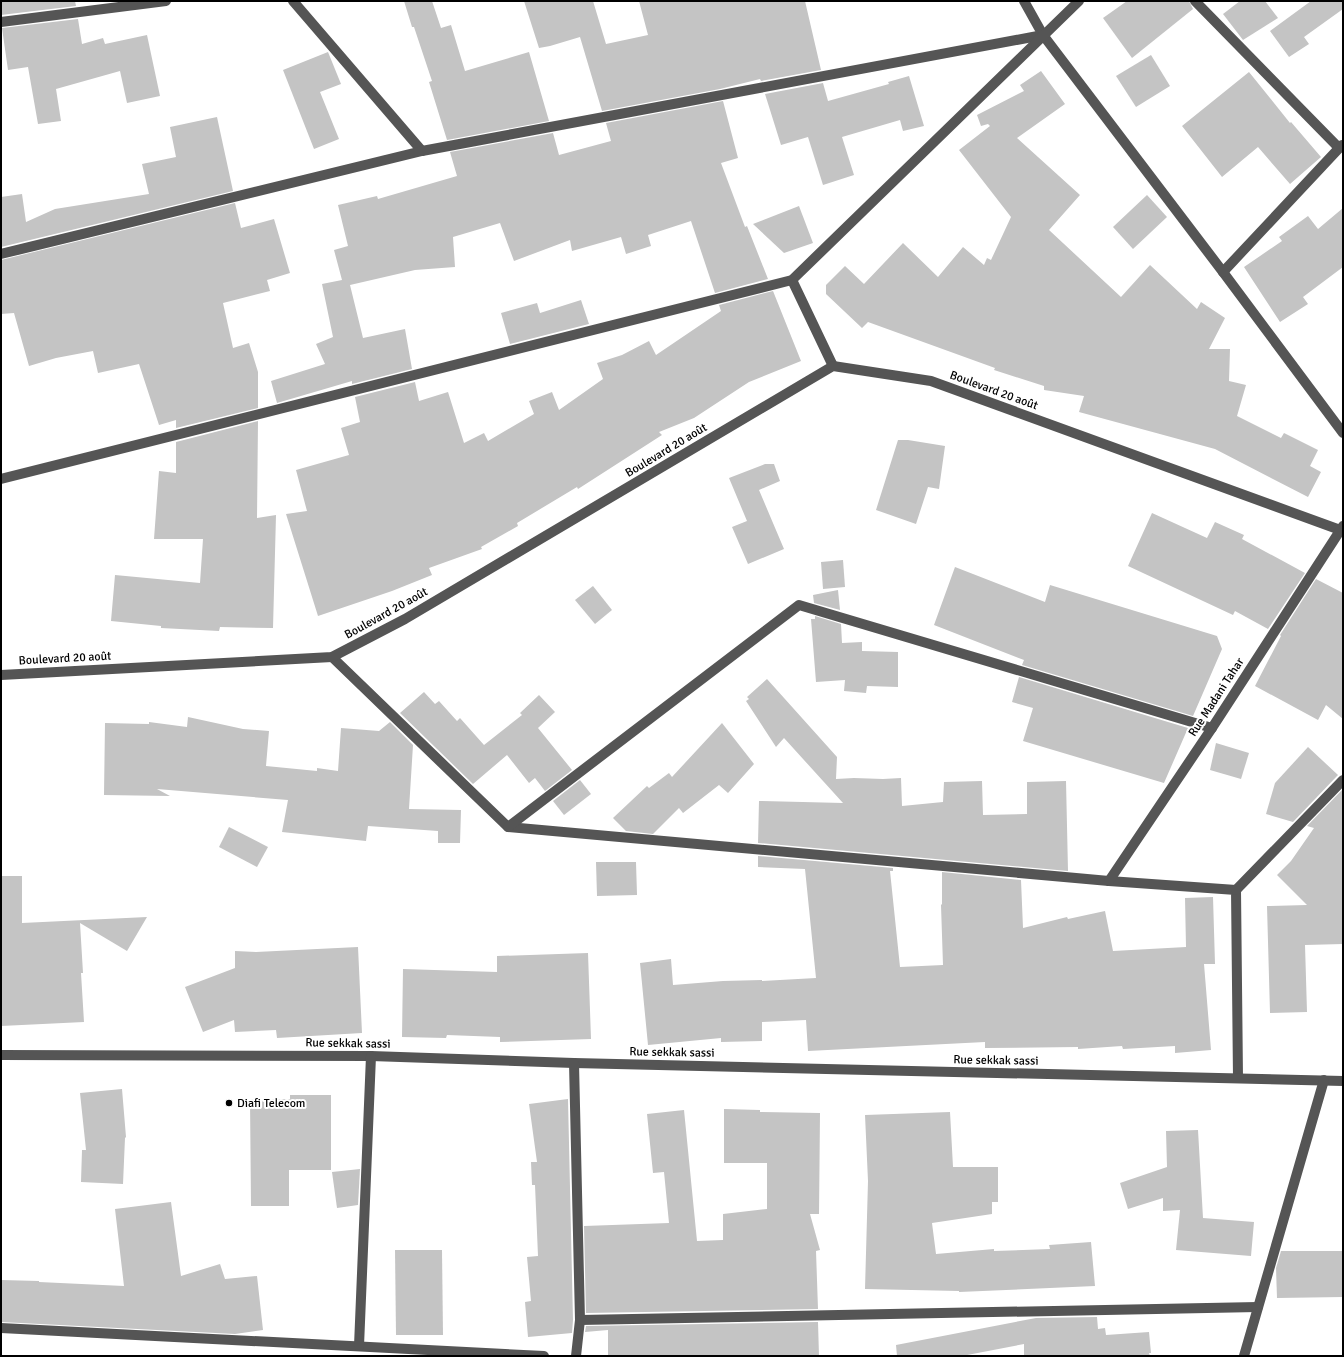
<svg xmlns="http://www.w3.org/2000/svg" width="1344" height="1357" viewBox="0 0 1344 1357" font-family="Signika,sans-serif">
  <rect width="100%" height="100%" fill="#fff"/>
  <!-- building -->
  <g fill="#c4c4c4">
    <path d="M 1,1 L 75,1 L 76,6 L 1,15 Z"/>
    <path d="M 404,1 L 432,1 L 441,28 L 451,25 L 465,71 L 529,52 L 549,121 L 447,140 L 429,82 L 432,81 L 414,27 L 412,27 Z"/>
    <path d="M 524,1 L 593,1 L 606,44 L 648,35 L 639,1 L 805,1 L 821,70 L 761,81 L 760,79 L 720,89 L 602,111 L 580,37 L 550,46 L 539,48 Z"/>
    <path d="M 1127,1 L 1189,1 L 1193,9 L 1132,58 L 1103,18 Z"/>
    <path d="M 1240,1 L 1265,1 L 1278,18 L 1243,40 L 1223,14 Z"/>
    <path d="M 1311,1 L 1343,1 L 1343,9 L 1304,37 L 1309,44 L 1289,57 L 1270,31 Z"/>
    <path d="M 78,19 L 82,44 L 103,38 L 105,44 L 147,35 L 160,96 L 127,103 L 120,71 L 56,89 L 61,121 L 38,124 L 28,67 L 8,70 L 2,28 Z"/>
    <path d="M 328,52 L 341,84 L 320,92 L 339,139 L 314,149 L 283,70 Z"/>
    <path d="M 1151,55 L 1170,86 L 1136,107 L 1116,76 Z"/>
    <path d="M 1041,71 L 1065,104 L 1017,138 L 1080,195 L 1049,230 L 1121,297 L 1150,265 L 1197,309 L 1201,302 L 1225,318 L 1209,349 L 1230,349 L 1229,381 L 1246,385 L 1237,416 L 1281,438 L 1284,433 L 1318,450 L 1310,466 L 1321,472 L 1308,497 L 1215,449 L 1079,412 L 1084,396 L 1044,390 L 1044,386 L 994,370 L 995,368 L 868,322 L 862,328 L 826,294 L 826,285 L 845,266 L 864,284 L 903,243 L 938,277 L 963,247 L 984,265 L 987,258 L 991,260 L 1011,217 L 959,150 L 990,126 L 988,124 L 981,126 L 977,115 L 1024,91 L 1020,85 Z"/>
    <path d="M 1249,72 L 1290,123 L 1291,122 L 1321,157 L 1290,184 L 1258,147 L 1222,177 L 1182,126 Z"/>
    <path d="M 909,76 L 924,126 L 903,131 L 900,120 L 842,137 L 854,175 L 823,185 L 808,137 L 781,145 L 765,94 L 823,83 L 828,101 L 889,84 L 888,82 Z"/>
    <path d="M 723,101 L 738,158 L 721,163 L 745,227 L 747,226 L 768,279 L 715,293 L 691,221 L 648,235 L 651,246 L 626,254 L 621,237 L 572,251 L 570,240 L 514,261 L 500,223 L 453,237 L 455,267 L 415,270 L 350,285 L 363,338 L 405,329 L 412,369 L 352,384 L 352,381 L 277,403 L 271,381 L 325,364 L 316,344 L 333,337 L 322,284 L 342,280 L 334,250 L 348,246 L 338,205 L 377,196 L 378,199 L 457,176 L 450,152 L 553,133 L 559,155 L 611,141 L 606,123 Z"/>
    <path d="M 217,117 L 233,191 L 1,247 L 1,197 L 22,194 L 26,222 L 55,209 L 149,194 L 142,164 L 176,157 L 170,127 Z"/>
    <path d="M 1147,195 L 1167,217 L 1133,249 L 1113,227 Z"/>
    <path d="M 235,203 L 241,228 L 274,219 L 290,273 L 267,280 L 270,291 L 223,303 L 233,348 L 249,343 L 258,372 L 258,408 L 176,428 L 176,420 L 159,425 L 139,364 L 98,373 L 93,351 L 56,358 L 29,366 L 14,313 L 1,314 L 1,260 Z"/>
    <path d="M 799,206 L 813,243 L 784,253 L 753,224 Z"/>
    <path d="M 1343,208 L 1343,267 L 1303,297 L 1308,304 L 1280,322 L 1244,267 L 1282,241 L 1279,237 L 1308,216 L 1318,229 Z"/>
    <path d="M 773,291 L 801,361 L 749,382 L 694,418 L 659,432 L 662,435 L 578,489 L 577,487 L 517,523 L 518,526 L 481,547 L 482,549 L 429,568 L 432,575 L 392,591 L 318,616 L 286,514 L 307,511 L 296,470 L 349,455 L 341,428 L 360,422 L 355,397 L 415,382 L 419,401 L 448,392 L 464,443 L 484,433 L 488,441 L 534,414 L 529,401 L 552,392 L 559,410 L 603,379 L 597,363 L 622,355 L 649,341 L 656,355 L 721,311 L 719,305 Z"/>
    <path d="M 581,300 L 589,324 L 510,344 L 501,313 L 537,303 L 540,313 Z"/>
    <path d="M 258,421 L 257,518 L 276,515 L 273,628 L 220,627 L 219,631 L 161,628 L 161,626 L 111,621 L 115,575 L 200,583 L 203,539 L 154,539 L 159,471 L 176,473 L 176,442 Z"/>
    <path d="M 898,440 L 908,440 L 945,446 L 939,489 L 928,487 L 916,524 L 876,510 Z"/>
    <path d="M 765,464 L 774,464 L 780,481 L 759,490 L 784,549 L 748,564 L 732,527 L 747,521 L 729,478 Z"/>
    <path d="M 1152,513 L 1207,538 L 1215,522 L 1244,535 L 1242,539 L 1305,573 L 1268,629 L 1235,611 L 1233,615 L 1128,566 Z"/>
    <path d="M 843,560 L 845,587 L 823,589 L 821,562 Z"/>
    <path d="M 955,567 L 1045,602 L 1050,585 L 1217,636 L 1222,649 L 1193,716 L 1022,665 L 1024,660 L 934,625 Z"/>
    <path d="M 1316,579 L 1343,593 L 1343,719 L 1326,705 L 1318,720 L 1255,686 L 1281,636 L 1280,635 Z"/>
    <path d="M 593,586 L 612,610 L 595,624 L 575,600 Z"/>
    <path d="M 838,590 L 840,610 L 814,603 L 813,595 Z"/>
    <path d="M 815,616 L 841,624 L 842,643 L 862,642 L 862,651 L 898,652 L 898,687 L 867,686 L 866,693 L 844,691 L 845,680 L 816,682 L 811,619 L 815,619 Z"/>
    <path d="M 1019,677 L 1188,728 L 1164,783 L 1023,741 L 1033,708 L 1012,702 Z"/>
    <path d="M 767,679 L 837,757 L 836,779 L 854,778 L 883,779 L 901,778 L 902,806 L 943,802 L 944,782 L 982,781 L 983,815 L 1027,814 L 1027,782 L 1066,781 L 1068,871 L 758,843 L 759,801 L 843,803 L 784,738 L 776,747 L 746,701 L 749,699 L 747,697 Z"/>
    <path d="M 424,692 L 435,704 L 439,701 L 457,721 L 460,718 L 484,745 L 522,715 L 520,713 L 539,695 L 555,712 L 538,728 L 572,770 L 545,791 L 535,778 L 529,783 L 507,755 L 473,784 L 400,713 Z"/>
    <path d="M 188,717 L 243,729 L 269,731 L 266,766 L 317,771 L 317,768 L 338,771 L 341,728 L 379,731 L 390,722 L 413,745 L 409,809 L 461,810 L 460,843 L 438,843 L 438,831 L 368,826 L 366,841 L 282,832 L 288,800 L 157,789 L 170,796 L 104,795 L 105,723 L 149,724 L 149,722 L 187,727 Z"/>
    <path d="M 722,723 L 754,764 L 728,793 L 719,785 L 683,813 L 679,808 L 653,834 L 626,831 L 613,818 L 647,786 L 649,788 L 669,773 L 672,777 Z"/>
    <path d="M 1216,743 L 1249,753 L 1241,779 L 1210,770 Z"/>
    <path d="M 1308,747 L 1338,775 L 1293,822 L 1266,814 L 1275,783 Z"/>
    <path d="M 580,780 L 591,794 L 564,815 L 553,801 Z"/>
    <path d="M 1343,789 L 1343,944 L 1305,945 L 1307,1012 L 1270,1013 L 1267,906 L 1307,905 L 1277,875 L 1291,861 L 1314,828 L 1307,826 Z"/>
    <path d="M 229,827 L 268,847 L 257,867 L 219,847 Z"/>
    <path d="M 758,856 L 893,868 L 893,871 L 890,871 L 900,967 L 943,965 L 941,905 L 942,904 L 942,872 L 1021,880 L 1023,928 L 1067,917 L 1068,919 L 1105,911 L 1113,951 L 1186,947 L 1185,898 L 1213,897 L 1215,964 L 1204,964 L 1211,1050 L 1175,1053 L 1175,1046 L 1123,1049 L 1122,1046 L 1078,1049 L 1078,1047 L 985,1048 L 985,1042 L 808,1051 L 806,1020 L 762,1022 L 762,1041 L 721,1042 L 721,1038 L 648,1045 L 640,963 L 671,959 L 673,985 L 723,981 L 762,980 L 762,981 L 816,978 L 805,869 L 758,867 Z"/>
    <path d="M 596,862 L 636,862 L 637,895 L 597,896 Z"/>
    <path d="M 1,876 L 22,876 L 22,923 L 147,917 L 127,951 L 80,923 L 83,973 L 81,973 L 84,1022 L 1,1026 Z"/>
    <path d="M 358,947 L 362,1033 L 277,1038 L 276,1030 L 235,1032 L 234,1020 L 203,1032 L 185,987 L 235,968 L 235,951 L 256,952 Z"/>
    <path d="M 588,953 L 591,1039 L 500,1042 L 500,1037 L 447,1035 L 446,1038 L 402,1037 L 403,969 L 497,972 L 497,956 Z"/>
    <path d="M 122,1089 L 126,1137 L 125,1138 L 123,1184 L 81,1182 L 82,1150 L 86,1150 L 80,1093 Z"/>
    <path d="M 290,1095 L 331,1095 L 331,1170 L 289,1170 L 289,1206 L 251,1206 L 250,1099 L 290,1099 Z"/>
    <path d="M 568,1099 L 573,1320 L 572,1333 L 528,1337 L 525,1302 L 531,1301 L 527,1257 L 538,1256 L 535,1185 L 532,1185 L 531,1162 L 537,1162 L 529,1104 Z"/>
    <path d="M 724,1109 L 760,1110 L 760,1112 L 820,1113 L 819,1214 L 810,1214 L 820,1250 L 816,1251 L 818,1309 L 586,1313 L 584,1226 L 669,1223 L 664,1172 L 653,1173 L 647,1114 L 684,1110 L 697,1241 L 723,1240 L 723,1214 L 767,1209 L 767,1163 L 724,1163 Z"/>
    <path d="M 950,1112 L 953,1167 L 998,1167 L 998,1202 L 992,1202 L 992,1214 L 932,1223 L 936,1254 L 994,1249 L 994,1251 L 1050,1249 L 1049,1245 L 1091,1242 L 1095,1286 L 959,1292 L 959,1291 L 865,1289 L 868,1181 L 865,1115 Z"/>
    <path d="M 1198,1130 L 1203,1218 L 1254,1222 L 1251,1256 L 1176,1250 L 1180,1210 L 1163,1211 L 1163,1198 L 1128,1209 L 1120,1183 L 1167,1167 L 1166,1131 Z"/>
    <path d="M 360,1169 L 358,1205 L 337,1208 L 332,1172 Z"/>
    <path d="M 171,1202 L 181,1276 L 220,1264 L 225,1279 L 257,1276 L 263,1330 L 235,1334 L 1,1322 L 1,1280 L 39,1281 L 39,1282 L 124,1286 L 115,1209 Z"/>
    <path d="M 395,1250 L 442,1250 L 443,1335 L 396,1335 Z"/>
    <path d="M 1281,1251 L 1343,1251 L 1343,1297 L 1277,1298 L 1276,1268 Z"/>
    <path d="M 1097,1317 L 1098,1329 L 1105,1328 L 1106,1335 L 1149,1332 L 1151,1353 L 1149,1353 L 1150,1356 L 1024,1356 L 1024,1344 L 962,1356 L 897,1356 L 896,1345 L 1036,1318 Z"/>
    <path d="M 818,1322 L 819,1356 L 608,1356 L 608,1330 L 585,1332 L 586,1326 Z"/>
  </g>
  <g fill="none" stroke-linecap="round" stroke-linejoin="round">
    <!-- minor -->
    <g stroke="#555" stroke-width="10">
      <path d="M 293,1 L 422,151"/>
      <path d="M 1024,1 L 1043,35 L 1223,272 L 1343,433"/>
      <path d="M 1195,1 L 1339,148"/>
      <path d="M 1,22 L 166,1"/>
      <path d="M 1,254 L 422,151 L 1043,35"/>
      <path d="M 1223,272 L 1342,145"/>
      <path d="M 792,280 L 833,366"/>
      <path d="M 1,479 L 792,280 L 1079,1"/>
      <path d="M 332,657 L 508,827 L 1109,881 L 1236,890 L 1238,1078"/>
      <path d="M 1,675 L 332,657 L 405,619 L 833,366 L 931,381 L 1343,531"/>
      <path d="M 508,827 L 799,605 L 1212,728"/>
      <path d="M 1109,881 L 1212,728 L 1343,526"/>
      <path d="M 1236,890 L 1343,780"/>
      <path d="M 1,1055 L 371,1056 L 574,1063 L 1343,1081"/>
      <path d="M 574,1063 L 580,1320 L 576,1356"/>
      <path d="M 580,1320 L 1258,1307"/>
      <path d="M 1,1328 L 544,1356"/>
      <path d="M 359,1346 L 371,1056"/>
      <path d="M 1244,1356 L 1324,1080"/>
    </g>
  </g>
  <!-- markers -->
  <circle fill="#000" stroke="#fff" stroke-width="1.5" cx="229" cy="1103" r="4"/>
  <g text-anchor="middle" stroke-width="4" stroke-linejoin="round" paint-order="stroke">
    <!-- street labels -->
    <g font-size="12" fill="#000" stroke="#fff">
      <text transform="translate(994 390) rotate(20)" y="4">Boulevard 20 août</text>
      <text transform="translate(666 450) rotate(-31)" y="4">Boulevard 20 août</text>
      <text transform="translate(386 613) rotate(-29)" y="4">Boulevard 20 août</text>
      <text transform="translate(65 658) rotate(-3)" y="4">Boulevard 20 août</text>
      <text transform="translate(1216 697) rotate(-57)" y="4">Rue Madani Tahar</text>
      <text transform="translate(348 1043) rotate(1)" y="4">Rue sekkak sassi</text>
      <text transform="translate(672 1052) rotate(1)" y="4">Rue sekkak sassi</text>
      <text transform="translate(996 1060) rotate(1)" y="4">Rue sekkak sassi</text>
    </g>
    <!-- poi labels -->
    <g font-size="12" fill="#000" stroke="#fff" text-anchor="start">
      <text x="237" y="1107">Diafi Telecom</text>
    </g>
  </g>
  <!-- border -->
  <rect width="1344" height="1357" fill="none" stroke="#000000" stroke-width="4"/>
</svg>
